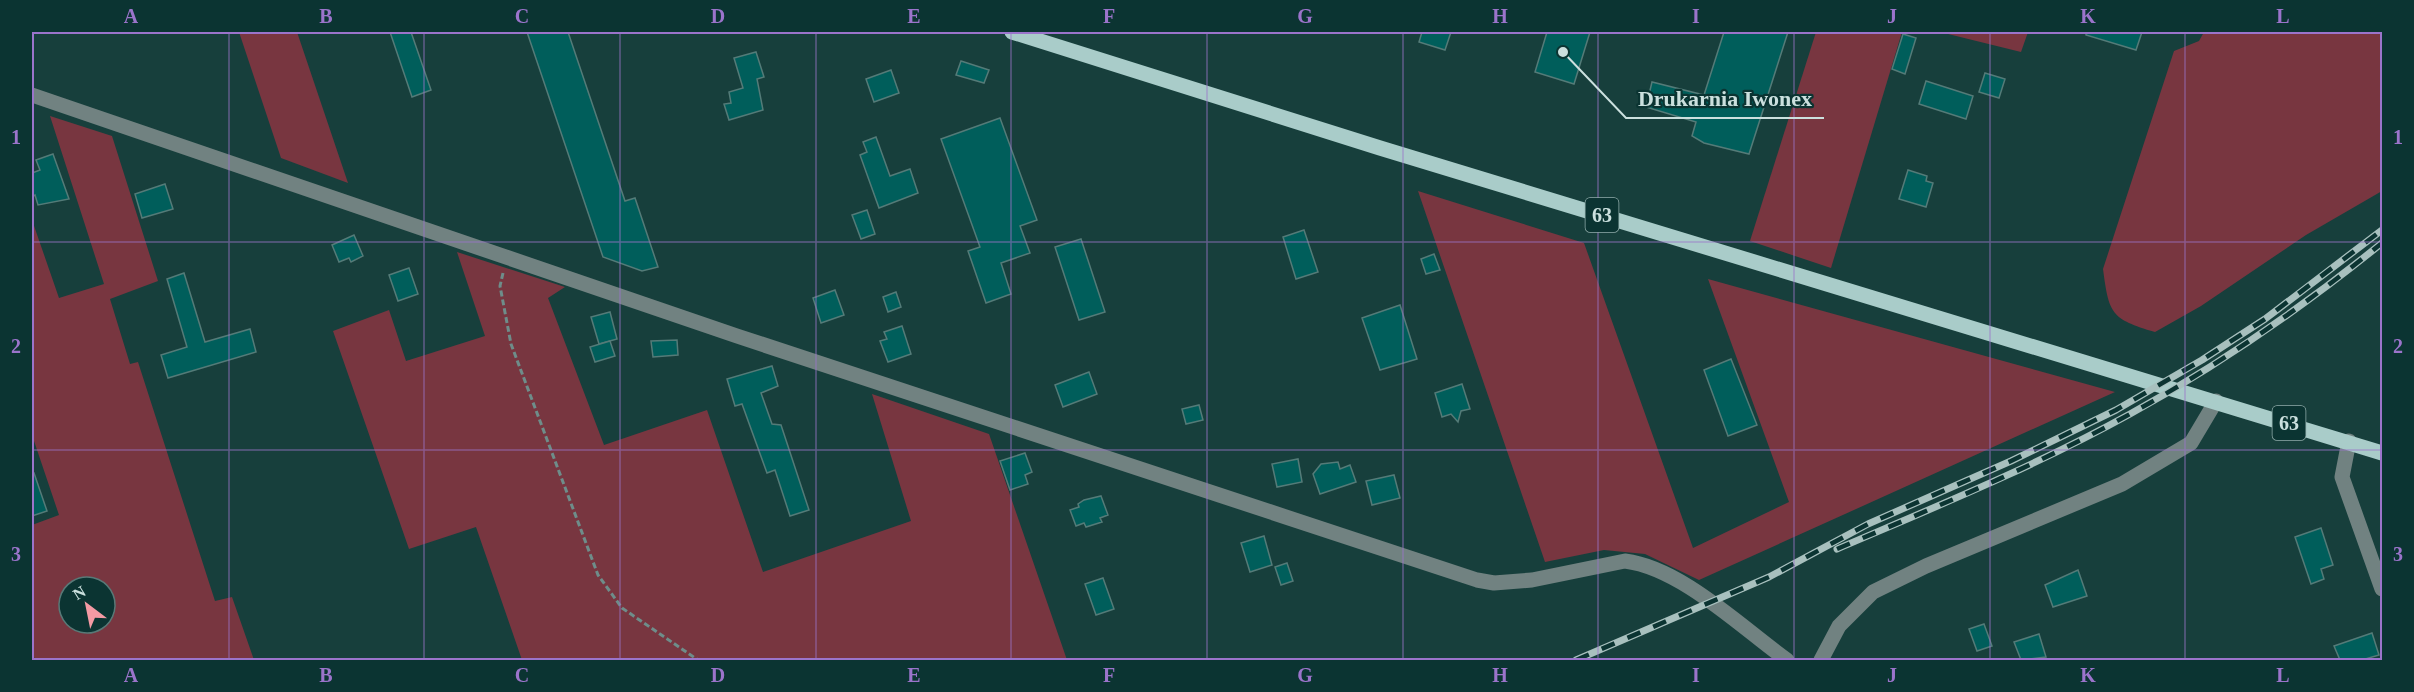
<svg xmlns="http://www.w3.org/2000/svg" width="2414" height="692" viewBox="0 0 2414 692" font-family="Georgia,serif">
  <rect width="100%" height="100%" fill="#173f3c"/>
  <!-- green -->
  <g fill="#783640" fill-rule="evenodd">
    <path d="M 239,32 L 297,32 L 348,183 L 281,158 Z"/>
    <path d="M 1816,32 L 1902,32 L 1831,268 L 1750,241 Z"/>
    <path d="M 1940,32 L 2028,32 L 2021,52 Z"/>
    <path d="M 2204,32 L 2382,32 L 2382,191 L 2306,235 L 2201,306 L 2155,332 C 2111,319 2109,314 2103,269 L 2174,51 L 2199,41 Z"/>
    <path d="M 50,116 L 112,136 L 158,281 L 110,299 L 130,364 L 138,362 L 215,601 L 232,597 L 254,660 L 35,660 L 32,650 L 32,525 L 59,515 L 32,435 L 32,220 L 59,298 L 104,284 ZM 69,587 L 105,587 L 105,623 L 69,623 Z"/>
    <path d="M 1418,191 L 1584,243 L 1693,548 L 1789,502 L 1708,279 L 2115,392 L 1699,580 L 1645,554 L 1604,550 L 1545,562 Z"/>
    <path d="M 457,252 L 565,287 L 548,298 L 604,445 L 707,410 L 763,572 L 911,521 L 872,394 L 989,434 L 1067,660 L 522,660 L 476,527 L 409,549 L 333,331 L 389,310 L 406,361 L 485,336 Z"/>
  </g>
  <!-- building -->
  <g fill="#005e5b" stroke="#547b78" stroke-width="1.5">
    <path d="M 390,32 L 411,32 L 431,90 L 412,97 Z"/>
    <path d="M 527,32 L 568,32 L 625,201 L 635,198 L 658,267 L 642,271 L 603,257 Z"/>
    <path d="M 1422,32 L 1451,32 L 1445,50 L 1419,42 Z"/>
    <path d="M 1547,32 L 1590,32 L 1574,84 L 1535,72 Z"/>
    <path d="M 1724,32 L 1788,32 L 1749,154 L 1704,143 L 1692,136 L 1696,122 L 1646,107 L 1652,82 L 1704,95 Z"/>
    <path d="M 2086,32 L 2142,32 L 2136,50 L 2086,35 Z"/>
    <path d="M 1903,34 L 1916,38 L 1905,74 L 1892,69 Z"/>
    <path d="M 756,52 L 764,77 L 757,79 L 763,110 L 729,120 L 724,104 L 731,103 L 729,92 L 743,88 L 734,58 Z"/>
    <path d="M 961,61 L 989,70 L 984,83 L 956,75 Z"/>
    <path d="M 891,70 L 899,93 L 874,102 L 866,79 Z"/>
    <path d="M 1985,73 L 2005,79 L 1999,98 L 1979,92 Z"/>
    <path d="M 1926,81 L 1973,96 L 1966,119 L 1919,104 Z"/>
    <path d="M 1000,118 L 1037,220 L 1020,226 L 1030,253 L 1001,263 L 1011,294 L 986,303 L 968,251 L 980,247 L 941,139 Z"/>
    <path d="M 876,137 L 890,176 L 910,169 L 918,193 L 879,208 L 860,155 L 867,152 L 863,142 Z"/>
    <path d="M 53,154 L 69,199 L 38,205 L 35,195 L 32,197 L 32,173 L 40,170 L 36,160 Z"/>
    <path d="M 1908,170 L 1927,176 L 1926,181 L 1933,183 L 1926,207 L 1899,199 Z"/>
    <path d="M 165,184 L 173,209 L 142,218 L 135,194 Z"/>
    <path d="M 867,210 L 875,234 L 861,239 L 852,215 Z"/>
    <path d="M 1304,230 L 1318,272 L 1296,279 L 1283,237 Z"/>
    <path d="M 354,235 L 363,256 L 351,262 L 349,258 L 339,262 L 332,245 Z"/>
    <path d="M 1081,239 L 1105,312 L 1079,320 L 1055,247 Z"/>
    <path d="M 1434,254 L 1440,270 L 1426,274 L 1421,259 Z"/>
    <path d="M 409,268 L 418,294 L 398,301 L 389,275 Z"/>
    <path d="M 184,273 L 205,342 L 250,329 L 256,352 L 168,378 L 161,355 L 187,347 L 167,279 Z"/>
    <path d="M 835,290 L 844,315 L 821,323 L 813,298 Z"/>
    <path d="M 896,292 L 901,307 L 888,312 L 883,297 Z"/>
    <path d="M 1400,305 L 1417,359 L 1380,370 L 1362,318 Z"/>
    <path d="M 610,312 L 617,339 L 599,344 L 591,317 Z"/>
    <path d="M 902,326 L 911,354 L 888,362 L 880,341 L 887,339 L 884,332 Z"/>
    <path d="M 677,340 L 678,355 L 653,357 L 651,341 Z"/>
    <path d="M 610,341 L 615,356 L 595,362 L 590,347 Z"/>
    <path d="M 1731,359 L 1757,425 L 1728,436 L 1704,370 Z"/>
    <path d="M 772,366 L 778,386 L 761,393 L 772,424 L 781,425 L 809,510 L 790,516 L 775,470 L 767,473 L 742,404 L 735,406 L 727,379 Z"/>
    <path d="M 1089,372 L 1097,394 L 1063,407 L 1055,385 Z"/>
    <path d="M 1462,384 L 1470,409 L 1461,411 L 1458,422 L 1451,414 L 1442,417 L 1435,393 Z"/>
    <path d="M 1199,405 L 1203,420 L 1186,424 L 1182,409 Z"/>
    <path d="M 1025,453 L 1032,472 L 1025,475 L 1028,484 L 1010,490 L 1000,461 Z"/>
    <path d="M 1298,459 L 1302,482 L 1277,487 L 1272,464 Z"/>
    <path d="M 1338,462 L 1340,469 L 1350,465 L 1356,482 L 1320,494 L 1313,474 L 1321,464 Z"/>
    <path d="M 34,473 L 47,511 L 32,516 L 32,474 Z"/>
    <path d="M 1394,475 L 1400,498 L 1372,505 L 1366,481 Z"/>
    <path d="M 1101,496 L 1108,515 L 1100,518 L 1102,522 L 1086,527 L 1084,523 L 1076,526 L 1070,510 L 1079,507 L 1078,504 L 1084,500 Z"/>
    <path d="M 2321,528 L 2333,565 L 2321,569 L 2324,579 L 2311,584 L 2295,537 Z"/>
    <path d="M 1264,536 L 1272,565 L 1250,572 L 1241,543 Z"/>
    <path d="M 1287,563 L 1293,581 L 1281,585 L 1275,567 Z"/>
    <path d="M 2078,570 L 2087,596 L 2053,607 L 2045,585 Z"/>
    <path d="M 1103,578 L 1114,609 L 1096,615 L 1085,584 Z"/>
    <path d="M 1984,624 L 1992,646 L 1977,651 L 1969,629 Z"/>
    <path d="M 2372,633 L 2379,655 L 2362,660 L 2340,660 L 2334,646 Z"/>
    <path d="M 2039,634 L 2046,657 L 2021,660 L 2014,642 Z"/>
  </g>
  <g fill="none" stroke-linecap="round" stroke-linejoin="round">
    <!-- path -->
    <path stroke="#6e8d8a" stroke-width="3" stroke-dasharray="6 3" stroke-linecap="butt" d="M 503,273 L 500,286 L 511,344 L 598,575 L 622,608 L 698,660"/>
    <!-- minor -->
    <g stroke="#718281" stroke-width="15">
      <path d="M 32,95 L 737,336 L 1477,580 L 1494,583 L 1532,580 L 1625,561 C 1681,568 1741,627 1787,660"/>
      <path d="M 2349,441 L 2342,477 L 2382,589"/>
      <path d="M 1821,660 L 1839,626 L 1873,592 L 1926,566 L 2122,484 L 2191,443 L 2216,401"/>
    </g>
    <!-- major -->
    <path stroke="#a9ccc9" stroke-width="15" d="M 1012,32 L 1380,148 L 2382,453"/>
    <!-- rail casing -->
    <g stroke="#a8c0be" stroke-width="7">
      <g id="rail">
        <path d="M 1837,549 C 1935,507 2036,466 2130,414 C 2219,365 2303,307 2382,243"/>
        <path d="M 1576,660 L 1769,577 L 1868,524 L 2011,461 L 2116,410 L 2202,360 L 2265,319 L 2382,230"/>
      </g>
    </g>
    <!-- rail -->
    <use href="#rail" stroke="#0b3432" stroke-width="4.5" stroke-dasharray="14" stroke-linecap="butt"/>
  </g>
  <!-- grid -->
  <path fill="none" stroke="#9b74cb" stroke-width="1.5" stroke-opacity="0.55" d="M 229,32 L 229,660M 424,32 L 424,660M 620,32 L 620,660M 816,32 L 816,660M 1011,32 L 1011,660M 1207,32 L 1207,660M 1403,32 L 1403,660M 1598,32 L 1598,660M 1794,32 L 1794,660M 1990,32 L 1990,660M 2185,32 L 2185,660M 32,242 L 2382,242M 32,450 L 2382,450"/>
  <g text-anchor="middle" stroke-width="4.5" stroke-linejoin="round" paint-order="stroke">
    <!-- shield labels -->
    <g fill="#0b3432" stroke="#91acaa" stroke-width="1.5">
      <rect x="1585.5" y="198" width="33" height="34" rx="4.5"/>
      <rect x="2272.5" y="406" width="33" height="34" rx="4.5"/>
    </g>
    <g font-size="20" font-weight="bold" fill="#cbe0de">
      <text x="1602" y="222">63</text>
      <text x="2289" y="430">63</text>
    </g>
  </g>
  <!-- callouts -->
  <path fill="none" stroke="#cbe0de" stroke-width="2" d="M1563 52L1626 118H1824"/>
  <circle fill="#cbe0de" stroke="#0b3432" stroke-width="2" cx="1563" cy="52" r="6"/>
  <g font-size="22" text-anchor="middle" font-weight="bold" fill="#cbe0de" stroke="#0b3432" stroke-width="4.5" stroke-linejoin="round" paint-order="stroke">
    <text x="1725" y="106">Drukarnia Iwonex</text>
  </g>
  <!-- border -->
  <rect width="2414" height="692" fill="none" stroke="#0b3432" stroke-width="66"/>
  <!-- north arrow -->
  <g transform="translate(87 605) rotate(328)"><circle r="28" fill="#0b3432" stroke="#587977" stroke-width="1.5"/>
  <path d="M0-4.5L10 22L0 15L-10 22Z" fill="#f49aa4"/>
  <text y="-9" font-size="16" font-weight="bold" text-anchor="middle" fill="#cbe0de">N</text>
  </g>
  <rect x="33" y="33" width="2348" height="626" fill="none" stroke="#9b74cb" stroke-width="2"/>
  <g font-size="20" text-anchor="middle" font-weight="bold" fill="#9b74cb">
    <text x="131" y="23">A</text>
    <text x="326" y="23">B</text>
    <text x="522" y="23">C</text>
    <text x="718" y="23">D</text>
    <text x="914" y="23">E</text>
    <text x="1109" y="23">F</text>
    <text x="1305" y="23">G</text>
    <text x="1500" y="23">H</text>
    <text x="1696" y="23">I</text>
    <text x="1892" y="23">J</text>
    <text x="2088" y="23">K</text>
    <text x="2283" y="23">L</text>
    <text x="16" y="144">1</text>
    <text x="2398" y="144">1</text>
    <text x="16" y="353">2</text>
    <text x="2398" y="353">2</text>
    <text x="16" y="561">3</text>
    <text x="2398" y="561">3</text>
    <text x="131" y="682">A</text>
    <text x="326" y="682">B</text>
    <text x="522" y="682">C</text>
    <text x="718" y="682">D</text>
    <text x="914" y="682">E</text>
    <text x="1109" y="682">F</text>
    <text x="1305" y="682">G</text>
    <text x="1500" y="682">H</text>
    <text x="1696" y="682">I</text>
    <text x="1892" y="682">J</text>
    <text x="2088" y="682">K</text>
    <text x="2283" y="682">L</text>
  </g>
</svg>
